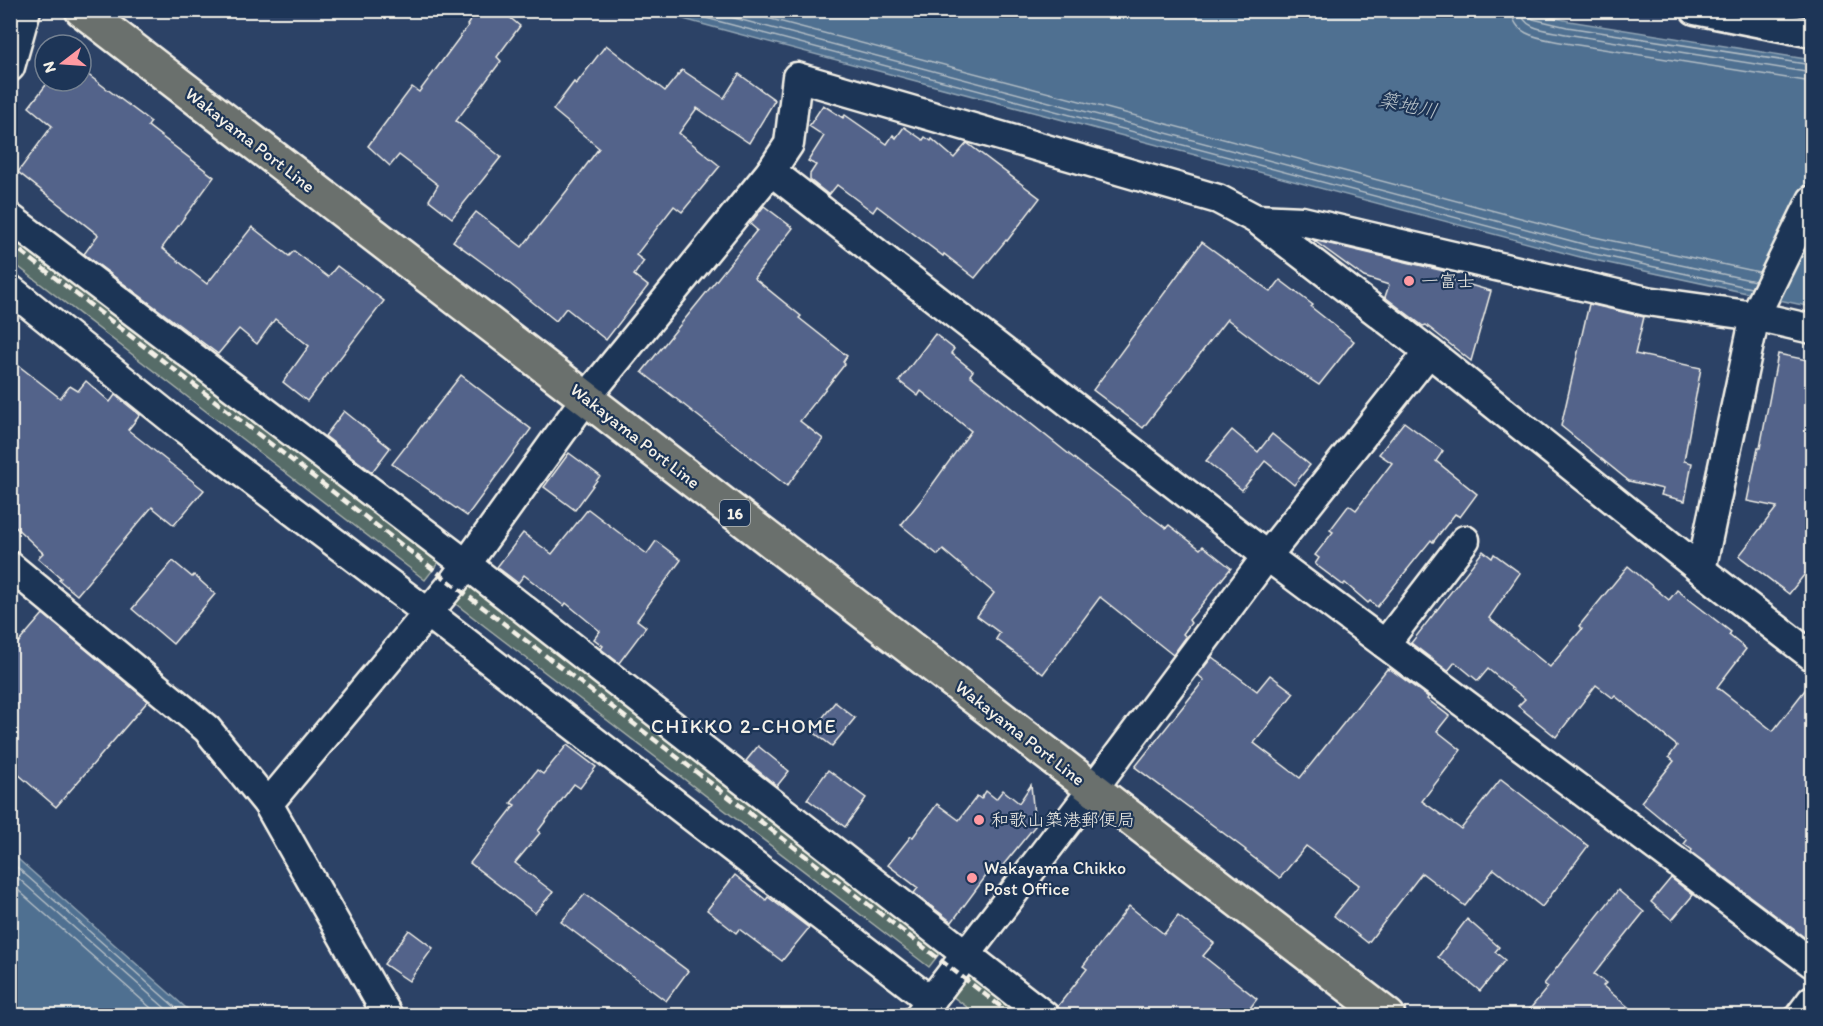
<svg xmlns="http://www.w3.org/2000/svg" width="1823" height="1026" viewBox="0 0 1823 1026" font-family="Itim,'Klee One',sans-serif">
  <rect width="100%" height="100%" fill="#2c4266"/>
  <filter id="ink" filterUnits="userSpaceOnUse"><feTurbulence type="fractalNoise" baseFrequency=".0167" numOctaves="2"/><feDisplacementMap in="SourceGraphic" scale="12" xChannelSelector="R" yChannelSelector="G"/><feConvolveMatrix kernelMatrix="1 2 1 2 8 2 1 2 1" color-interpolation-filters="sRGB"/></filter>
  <g filter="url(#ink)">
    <!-- green -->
    <g fill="#566c68" stroke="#a5aea8" stroke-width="1.5">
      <path d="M 10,226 L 442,558 L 425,580 L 11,261 Z"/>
      <path d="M 466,583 L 943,949 L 929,967 L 452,601 Z"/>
      <path d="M 972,969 L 1032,1015 L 978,1015 L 952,996 Z"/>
    </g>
    <!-- water -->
    <g fill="#4f7091" stroke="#91a4b4" stroke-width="1.5">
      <path d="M 1522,10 L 1569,21 L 1812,60 L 1812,307 L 1580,257 L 735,33 L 654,11 Z"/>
      <path d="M 10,853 L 11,853 L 194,1015 L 11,1015 Z"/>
    </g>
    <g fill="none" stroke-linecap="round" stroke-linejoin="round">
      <!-- shore -->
      <g stroke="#b2bdc5" stroke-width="1.5">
        <path d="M 676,10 L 1581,251 L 1751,288"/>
        <path d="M 704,10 L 1583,244 L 1755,281"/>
        <path d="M 737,10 L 1585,235 L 1759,272"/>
        <path d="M 1512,10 C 1513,38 1544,38 1565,43 L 1812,82"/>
        <path d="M 1521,10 C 1522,31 1550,30 1566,34 L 1812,73"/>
        <path d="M 1528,10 L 1529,16 L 1533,19 L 1567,27 L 1812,65"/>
        <path d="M 10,861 L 185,1016"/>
        <path d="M 10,871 L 174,1016"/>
        <path d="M 10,883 L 160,1016"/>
      </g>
    </g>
    <!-- building -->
    <g fill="#52648a" stroke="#f4f1e8" stroke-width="1.5">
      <path d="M 478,10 L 501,10 L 520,26 L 497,57 L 501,61 L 456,121 L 501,157 L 452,218 L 429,200 L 438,185 L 399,155 L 390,166 L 368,146 L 412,87 L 419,92 L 468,26 L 467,25 Z"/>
      <path d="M 606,45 L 665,91 L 682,70 L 724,98 L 739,74 L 775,100 L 749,143 L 697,108 L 679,133 L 720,166 L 682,212 L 674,206 L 636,255 L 644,261 L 634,275 L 648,286 L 606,340 L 566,308 L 556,321 L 494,271 L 453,241 L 476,212 L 522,247 L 573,183 L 599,148 L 553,110 L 574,82 L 576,84 Z"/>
      <path d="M 87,74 L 151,122 L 148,126 L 214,177 L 162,248 L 207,284 L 252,227 L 289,256 L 294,251 L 328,277 L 337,266 L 384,301 L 307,401 L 283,382 L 309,346 L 275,319 L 257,344 L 239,329 L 218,354 L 84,254 L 98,235 L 18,172 L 52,126 L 29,107 L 49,81 L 81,81 Z"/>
      <path d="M 823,105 L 843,118 L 845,115 L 887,144 L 893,135 L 896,138 L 904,127 L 923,140 L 925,137 L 931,141 L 932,139 L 954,158 L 967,143 L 1040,198 L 1007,241 L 1006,240 L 975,278 L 944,254 L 943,256 L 877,206 L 873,212 L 837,185 L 829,195 L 810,180 L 810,174 L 816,165 L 808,161 L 824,136 L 809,126 Z"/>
      <path d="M 764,206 L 793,228 L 754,278 L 801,316 L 799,318 L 847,356 L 843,362 L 845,364 L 800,421 L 823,439 L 787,486 L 642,372 L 757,230 L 750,224 Z"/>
      <path d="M 1313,240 L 1444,271 L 1442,277 L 1491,291 L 1471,361 L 1426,325 L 1423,326 L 1385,297 L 1389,285 L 1364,277 Z"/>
      <path d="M 1202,242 L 1271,292 L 1280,280 L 1313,305 L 1311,307 L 1354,341 L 1319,385 L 1274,355 L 1227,319 L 1143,428 L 1093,390 Z"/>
      <path d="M 1589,304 L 1644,317 L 1635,354 L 1701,368 L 1684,461 L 1692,463 L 1685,501 L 1661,495 L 1663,489 L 1629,481 L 1561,426 Z"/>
      <path d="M 935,334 L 954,349 L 951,353 L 973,371 L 970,375 L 1090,471 L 1166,528 L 1169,525 L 1200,549 L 1203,546 L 1231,568 L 1189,620 L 1191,623 L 1183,634 L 1186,637 L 1173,655 L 1100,597 L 1043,674 L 996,639 L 1000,633 L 977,616 L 994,593 L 943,550 L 938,555 L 901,525 L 922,499 L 971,431 L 921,391 L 918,396 L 899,381 Z"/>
      <path d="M 1778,354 L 1812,361 L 1812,565 L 1789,594 L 1739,556 L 1777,507 L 1747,501 L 1758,448 L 1760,448 Z"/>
      <path d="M 10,359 L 60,398 L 70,386 L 78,391 L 86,381 L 110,402 L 115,395 L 140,415 L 128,430 L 204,490 L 174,525 L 152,507 L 77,595 L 59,580 L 61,578 L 38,558 L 43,553 L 10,522 Z"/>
      <path d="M 461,375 L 531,429 L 467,516 L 392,464 Z"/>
      <path d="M 344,411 L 390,448 L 372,472 L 325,436 Z"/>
      <path d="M 1404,422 L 1443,451 L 1436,461 L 1477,494 L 1460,517 L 1455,514 L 1433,542 L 1431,540 L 1377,607 L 1370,601 L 1368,603 L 1345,583 L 1343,585 L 1315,564 L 1319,558 L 1315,555 L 1333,532 L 1330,530 L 1349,505 L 1356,510 L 1392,463 L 1379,454 Z"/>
      <path d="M 1232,430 L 1258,452 L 1272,434 L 1310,465 L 1294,485 L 1265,461 L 1242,490 L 1206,461 Z"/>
      <path d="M 569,453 L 600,476 L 575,510 L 544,487 Z"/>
      <path d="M 588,509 L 647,554 L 656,541 L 681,560 L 637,620 L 646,627 L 619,663 L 601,649 L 603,646 L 594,639 L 600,631 L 566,603 L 564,606 L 524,575 L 518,583 L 497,567 L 523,533 L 552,554 Z"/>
      <path d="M 1483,551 L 1492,558 L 1494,554 L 1520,573 L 1489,618 L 1550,667 L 1582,629 L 1579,626 L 1628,566 L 1669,600 L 1677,590 L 1731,632 L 1729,635 L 1746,649 L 1717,687 L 1773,731 L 1812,681 L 1812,943 L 1691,852 L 1692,850 L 1684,844 L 1687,840 L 1641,802 L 1674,761 L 1669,757 L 1677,746 L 1615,696 L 1613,698 L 1596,685 L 1556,737 L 1518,706 L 1525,699 L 1488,669 L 1478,681 L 1455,662 L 1448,671 L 1411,643 Z"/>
      <path d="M 173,561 L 192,577 L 194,575 L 215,594 L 173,644 L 132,609 Z"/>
      <path d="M 43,614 L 148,701 L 56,807 L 10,767 L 10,652 Z"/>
      <path d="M 1212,657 L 1257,691 L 1270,675 L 1294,693 L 1254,743 L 1300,778 L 1387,669 L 1389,670 L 1390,669 L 1428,697 L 1427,699 L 1449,716 L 1437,731 L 1461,750 L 1422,801 L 1461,829 L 1501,779 L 1588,846 L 1542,907 L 1494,869 L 1465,906 L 1422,873 L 1368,943 L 1334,916 L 1359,885 L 1306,846 L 1280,878 L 1245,851 L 1246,850 L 1135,767 L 1204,680 L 1198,675 Z"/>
      <path d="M 835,702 L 855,718 L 832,746 L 812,731 Z"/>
      <path d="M 567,745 L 596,767 L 580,788 L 574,784 L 538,831 L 540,833 L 515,863 L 553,892 L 535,913 L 470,863 L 515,805 L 511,803 L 537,770 L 543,774 Z"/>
      <path d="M 758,746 L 789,771 L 777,786 L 746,761 Z"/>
      <path d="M 828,770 L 866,798 L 845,827 L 807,799 Z"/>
      <path d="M 1031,785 L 1035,826 L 995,875 L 989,872 L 952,922 L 914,893 L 918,888 L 888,865 L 911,836 L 913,837 L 937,804 L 959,820 L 977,796 L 981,799 L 986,791 L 996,799 L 1003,790 L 1019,803 Z"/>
      <path d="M 735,875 L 766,900 L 768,897 L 809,928 L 782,961 L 739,929 L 736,933 L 707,910 Z"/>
      <path d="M 1671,878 L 1693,895 L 1672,920 L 1651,902 Z"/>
      <path d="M 1618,890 L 1644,912 L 1594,974 L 1606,983 L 1603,986 L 1639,1016 L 1524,1016 L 1548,987 L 1544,984 Z"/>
      <path d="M 585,894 L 688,971 L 666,1001 L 561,922 Z"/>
      <path d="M 1129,906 L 1164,934 L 1178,916 L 1214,943 L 1203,956 L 1257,999 L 1244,1016 L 1061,1016 L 1058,1006 L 1087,969 L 1083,966 Z"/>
      <path d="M 1467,919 L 1499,947 L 1495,952 L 1505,960 L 1480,991 L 1438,957 Z"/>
      <path d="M 409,930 L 433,948 L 409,981 L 384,964 Z"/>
    </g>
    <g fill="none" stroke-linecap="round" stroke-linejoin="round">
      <!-- minor casing -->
      <g stroke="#f4f1e8" stroke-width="33">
        <g id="minor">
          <path d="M 1695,10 L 1812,33"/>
          <path d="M 10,67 L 26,10"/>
          <path d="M 771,171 L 789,144 L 797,77 L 1218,199 L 1256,219 L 1429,352 L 1267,556 L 1093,789 L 919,1016"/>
          <path d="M 10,218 L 466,564 L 1045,1016"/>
          <path d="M 1256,219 L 1302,221 L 1647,301 L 1755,316 L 1812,329"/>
          <path d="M 10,289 L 178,424 L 428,613 L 931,1001"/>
          <path d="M 1429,352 L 1701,570 L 1812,656"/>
          <path d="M 10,566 L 207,729 L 268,804 L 388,1016"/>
          <path d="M 1701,570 L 1755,316 L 1812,200"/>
          <path d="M 1385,644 L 1465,540"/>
          <path d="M 268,804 L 452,584 L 586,398 L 771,171 L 1267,556 L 1812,963"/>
          <path d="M 1800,1016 L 1812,1000"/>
        </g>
      </g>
      <!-- major casing -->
      <g stroke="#f4f1e8" stroke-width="38">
        <path id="major" d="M 82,10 L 1388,1016"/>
      </g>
      <!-- minor -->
      <use href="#minor" stroke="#1d3557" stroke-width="28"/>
      <!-- major -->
      <use href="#major" stroke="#6b706d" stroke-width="33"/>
      <!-- rail -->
      <path stroke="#f4f1e8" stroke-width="4.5" stroke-dasharray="9 4.5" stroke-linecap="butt" d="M 10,243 L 1013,1016"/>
    </g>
  </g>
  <!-- markers -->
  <g fill="#ff9aa2" stroke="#1d3557" stroke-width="2">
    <circle cx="1409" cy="281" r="6"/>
    <circle cx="979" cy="820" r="6"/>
    <circle cx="972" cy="878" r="6"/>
  </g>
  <g text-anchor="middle" stroke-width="4.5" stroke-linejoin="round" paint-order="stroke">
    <!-- shield labels -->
    <rect fill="#1d3557" stroke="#b4b9bc" stroke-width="1.5" x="720" y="500" width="30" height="26" rx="4.5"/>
    <g font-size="16" font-weight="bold" fill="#f4f1e8">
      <text x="735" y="519">16</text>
    </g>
    <!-- street labels -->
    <g font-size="18" fill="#f4f1e8" stroke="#1d3557">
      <text transform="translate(250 140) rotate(38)" y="6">Wakayama Port Line</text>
      <text transform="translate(635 436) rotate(38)" y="6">Wakayama Port Line</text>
      <text transform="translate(1020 733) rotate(38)" y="6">Wakayama Port Line</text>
    </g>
    <!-- poi labels -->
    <g font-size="18" fill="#f4f1e8" stroke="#1d3557" text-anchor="start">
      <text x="1421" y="287">一富士</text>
      <text x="991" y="826">和歌山築港郵便局</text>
      <text x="984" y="874">Wakayama Chikko<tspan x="984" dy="21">Post Office</tspan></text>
    </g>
    <!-- water labels -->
    <g font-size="20" font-style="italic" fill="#bac4ca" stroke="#1d3557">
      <text transform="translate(1408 105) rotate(12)" y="7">築地川</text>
    </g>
    <!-- neighbourhood labels -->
    <g font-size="20" letter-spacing="1.5" fill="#f4f1e8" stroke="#1d3557">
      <text x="744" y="733">CHIKKO 2-CHOME</text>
    </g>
  </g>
  <!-- margin -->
  <rect width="1823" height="1026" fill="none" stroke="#1d3557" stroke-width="36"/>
  <rect x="18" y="18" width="1787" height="990" fill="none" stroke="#f4f1e8" stroke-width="2" filter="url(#ink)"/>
  <!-- north arrow -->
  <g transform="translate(63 63) rotate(253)"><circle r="28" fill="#1d3557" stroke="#738091" stroke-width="1.5"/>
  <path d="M0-4.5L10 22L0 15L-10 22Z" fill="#ff9aa2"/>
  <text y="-9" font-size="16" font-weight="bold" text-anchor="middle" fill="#f4f1e8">N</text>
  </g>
</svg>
